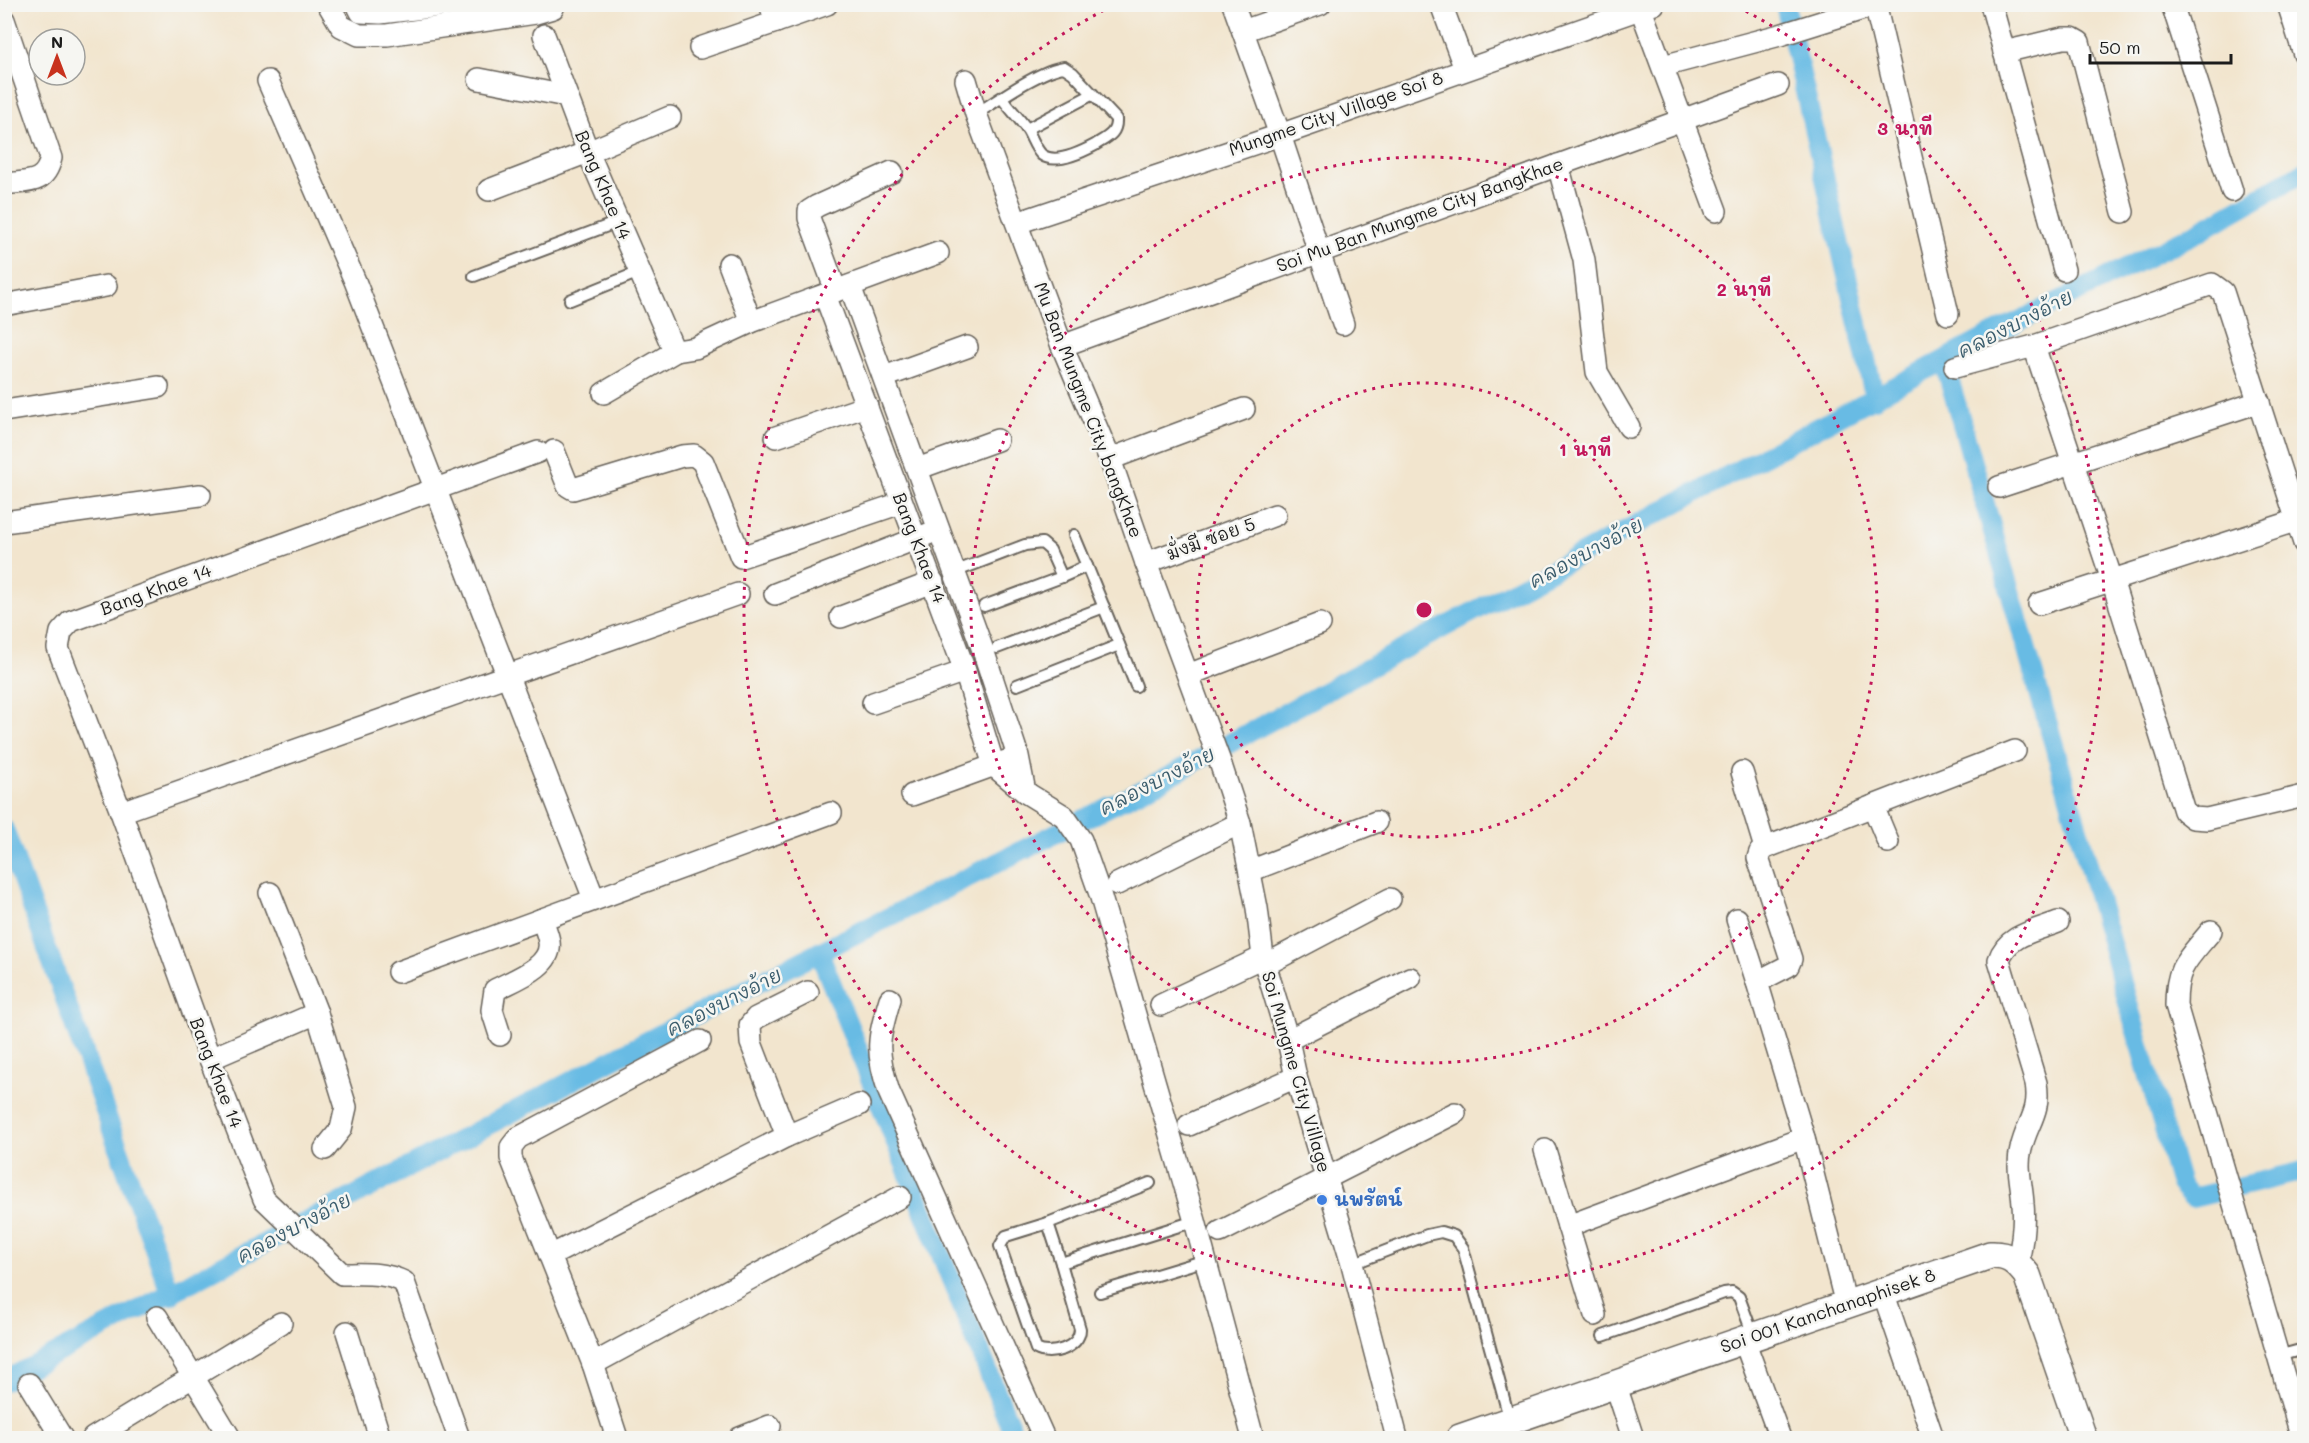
<svg xmlns="http://www.w3.org/2000/svg" width="2309" height="1443" viewBox="0 0 2309 1443" font-family="Mali,'Playpen Sans Thai',sans-serif">
  <rect width="100%" height="100%" fill="#f6f6f2"/>
  <filter id="ink" filterUnits="userSpaceOnUse"><feTurbulence type="fractalNoise" baseFrequency=".0167" numOctaves="2"/><feDisplacementMap in="SourceGraphic" scale="12" xChannelSelector="R" yChannelSelector="G"/><feConvolveMatrix kernelMatrix="1 2 1 2 8 2 1 2 1" color-interpolation-filters="sRGB"/></filter>
  <filter id="wash" filterUnits="userSpaceOnUse"><feTurbulence type="fractalNoise" baseFrequency=".008" numOctaves="4" result="noise"/><feDisplacementMap in="SourceGraphic" scale="24" xChannelSelector="R" yChannelSelector="G"/><feGaussianBlur stdDeviation="1.35" result="paint"/><feColorMatrix in="noise" values="0 0 0 0 0 0 0 0 0 0 0 0 0 0 0 0 0 1.4 0 .05"/><feComposite in="paint" operator="in"/></filter>
  <g filter="url(#wash)">
    <rect width="100%" height="100%" fill="#f2e5ce"/>
    <g fill="none" stroke-linecap="round" stroke-linejoin="round">
      <!-- canal -->
      <g stroke="#68bbe4" stroke-width="20">
        <path d="M 1785,4 L 1875,399"/>
        <path d="M 1944,361 L 2180,1185 L 2192,1198 L 2304,1171"/>
        <path d="M 4,829 L 171,1295"/>
        <path d="M 819,952 L 1015,1438"/>
        <path d="M 4,1381 L 742,991 L 1164,779 L 1342,682 L 1989,336 L 2198,232 L 2304,172"/>
      </g>
    </g>
  </g>
  <g filter="url(#ink)">
    <g fill="none" stroke-linecap="round" stroke-linejoin="round">
      <!-- service casing -->
      <g stroke="#67625a" stroke-width="14">
        <g id="service">
          <path d="M 976,114 C 998,100 1040,70 1064,67 L 1073,73 L 1116,119 C 1117,134 1107,137 1095,145 C 1082,152 1056,165 1042,155 C 1036,150 1032,138 1028,131 C 1020,119 1010,109 1002,98"/>
          <path d="M 1027,129 L 1093,94"/>
          <path d="M 474,276 L 618,222"/>
          <path d="M 570,300 L 639,272"/>
          <path d="M 1074,535 L 1087,566"/>
          <path d="M 954,572 L 1025,545 L 1042,543 L 1050,550 L 1062,577 L 1087,566 L 1136,686"/>
          <path d="M 984,606 L 1062,577"/>
          <path d="M 997,648 L 1104,607"/>
          <path d="M 1017,685 L 1119,645"/>
          <path d="M 1150,1183 L 1048,1223 L 1006,1236 L 1000,1246 L 1036,1349 C 1050,1357 1080,1348 1080,1329 L 1061,1263 L 1195,1221"/>
          <path d="M 1048,1223 L 1061,1263"/>
          <path d="M 1352,1264 L 1427,1235 L 1441,1232 L 1454,1236 L 1463,1248 L 1510,1421"/>
          <path d="M 1100,1292 L 1206,1260"/>
          <path d="M 1603,1336 L 1724,1293 L 1732,1292 L 1739,1297 L 1753,1335"/>
          <path d="M 2278,1356 L 2304,1349"/>
        </g>
      </g>
      <!-- minor casing -->
      <g stroke="#67625a" stroke-width="24">
        <g id="minor">
          <path d="M 328,4 L 341,26 L 359,35 L 387,35 L 536,13 L 553,8 L 552,4"/>
          <path d="M 357,4 L 361,12 L 380,13 L 457,4"/>
          <path d="M 1233,4 L 1280,135 L 1343,324"/>
          <path d="M 1441,4 L 1465,69"/>
          <path d="M 1639,4 L 1716,211"/>
          <path d="M 1875,4 L 1948,314"/>
          <path d="M 1991,4 L 2064,270"/>
          <path d="M 2172,4 L 2232,191"/>
          <path d="M 2288,4 L 2304,54"/>
          <path d="M 4,20 L 51,158 C 45,185 28,181 4,184"/>
          <path d="M 776,22 L 827,4"/>
          <path d="M 1243,31 L 1320,4"/>
          <path d="M 544,35 L 588,152 L 672,346 L 676,351 L 695,348 L 751,322 L 938,253"/>
          <path d="M 700,48 L 776,22 L 770,4"/>
          <path d="M 2004,52 L 2063,38 L 2072,38 L 2079,42 L 2123,212"/>
          <path d="M 1663,66 L 1780,35 L 1879,4"/>
          <path d="M 479,79 L 566,96"/>
          <path d="M 966,80 L 976,114 L 1062,346 L 1110,459 L 1146,563 L 1220,762 L 1240,823 L 1257,908 L 1263,957 L 1288,1040 L 1296,1077 L 1352,1264 L 1397,1438"/>
          <path d="M 268,81 L 355,281 L 594,899"/>
          <path d="M 1558,165 L 1584,260 L 1597,372 L 1629,427"/>
          <path d="M 489,190 L 588,152 L 670,117"/>
          <path d="M 1017,223 L 1280,135 L 1654,4"/>
          <path d="M 729,264 L 751,322"/>
          <path d="M 836,291 L 809,218 L 809,211 L 817,206 L 892,172"/>
          <path d="M 825,295 L 965,671 L 994,766 L 1025,792 L 1018,756 L 984,653 L 850,286"/>
          <path d="M 4,305 L 106,286"/>
          <path d="M 1062,346 L 1778,85"/>
          <path d="M 2034,346 L 2112,580 L 2184,811 L 2193,818 L 2207,819 L 2304,796"/>
          <path d="M 1955,367 L 2034,346 L 2212,284 L 2223,292 L 2304,543"/>
          <path d="M 884,377 L 967,347"/>
          <path d="M 604,393 L 676,351"/>
          <path d="M 4,411 L 158,387"/>
          <path d="M 776,437 L 867,406"/>
          <path d="M 554,451 L 568,486 L 573,489 L 682,456 L 694,455 L 703,462 L 741,557 L 901,503"/>
          <path d="M 1110,459 L 1244,409"/>
          <path d="M 917,469 L 997,440"/>
          <path d="M 1999,487 L 2259,402"/>
          <path d="M 4,522 L 200,495"/>
          <path d="M 1146,563 L 1275,515"/>
          <path d="M 775,594 L 928,534"/>
          <path d="M 2039,604 L 2298,520"/>
          <path d="M 841,617 L 933,582"/>
          <path d="M 1188,675 L 1320,624"/>
          <path d="M 873,703 L 965,671"/>
          <path d="M 1742,772 L 1765,848"/>
          <path d="M 1025,792 L 1064,816 L 1081,840 L 1100,894 L 1195,1221 L 1253,1438"/>
          <path d="M 912,795 L 1006,761"/>
          <path d="M 1873,806 L 1888,842"/>
          <path d="M 121,812 L 738,594"/>
          <path d="M 1250,871 L 1376,822"/>
          <path d="M 1117,884 L 1240,823"/>
          <path d="M 270,893 L 317,1013 L 346,1107 L 341,1129 L 325,1149"/>
          <path d="M 1737,919 L 1757,982"/>
          <path d="M 2211,931 C 2187,960 2176,966 2176,1005 L 2302,1438"/>
          <path d="M 1265,965 L 1390,899"/>
          <path d="M 398,972 L 831,813"/>
          <path d="M 890,999 C 878,1039 875,1050 889,1092 L 1044,1438"/>
          <path d="M 1161,1005 L 1263,957"/>
          <path d="M 500,1035 L 492,1010 L 495,990 C 513,980 553,967 549,942 C 548,934 544,926 542,919"/>
          <path d="M 1288,1040 L 1410,978"/>
          <path d="M 210,1059 L 317,1013"/>
          <path d="M 1189,1125 L 1296,1077"/>
          <path d="M 787,1136 L 859,1105"/>
          <path d="M 1545,1150 L 1595,1315"/>
          <path d="M 1568,1226 L 1804,1138"/>
          <path d="M 1220,1232 L 1455,1113"/>
          <path d="M 550,1256 L 787,1136 L 751,1043 L 750,1025 L 756,1018 L 808,992"/>
          <path d="M 2018,1263 C 2022,1243 2025,1224 2023,1204 C 2022,1185 2016,1167 2021,1149 C 2027,1122 2041,1113 2036,1083 L 1999,960 C 2007,935 2035,931 2058,922"/>
          <path d="M 1883,1292 L 1933,1438"/>
          <path d="M 1846,1305 L 1804,1138 L 1757,982 L 1788,966 L 1791,959 L 1758,858 L 1760,852 L 1765,848 L 2015,751"/>
          <path d="M 157,1317 L 230,1438"/>
          <path d="M 347,1332 L 380,1438"/>
          <path d="M 1744,1340 L 1780,1438"/>
          <path d="M 593,1364 L 900,1197"/>
          <path d="M 29,1384 L 62,1438"/>
          <path d="M 1616,1386 L 1633,1438"/>
          <path d="M 93,1438 L 281,1323"/>
          <path d="M 459,1438 L 404,1282 C 384,1272 364,1274 342,1274 L 264,1199 L 210,1059 L 121,812 L 58,648 L 61,632 L 71,621 L 538,452"/>
          <path d="M 617,1438 L 593,1364 L 511,1158 L 511,1147 L 518,1138 L 700,1041"/>
          <path d="M 740,1438 L 770,1426"/>
        </g>
      </g>
      <!-- tertiary casing -->
      <g stroke="#67625a" stroke-width="30">
        <path id="tertiary" d="M 1460,1438 L 1990,1255 C 2008,1254 2016,1261 2027,1275 L 2083,1438"/>
      </g>
      <!-- service -->
      <use href="#service" stroke="#fff" stroke-width="10"/>
      <!-- minor -->
      <use href="#minor" stroke="#fff" stroke-width="21"/>
      <!-- tertiary -->
      <use href="#tertiary" stroke="#fff" stroke-width="27"/>
    </g>
  </g>
  <!-- distance rings -->
  <g fill="none" stroke="#c2185b" stroke-width="3" stroke-dasharray="3 6">
    <circle cx="1424" cy="610" r="227"/>
    <circle cx="1424" cy="610" r="453"/>
    <path d="M1738 7A680 680 0 1 1 1110 7"/>
  </g>
  <!-- markers -->
  <circle fill="#3f7fe0" stroke="#f6f6f2" stroke-width="2" cx="1322" cy="1200" r="6"/>
  <g text-anchor="middle" stroke-width="5" stroke-linejoin="round" paint-order="stroke">
    <!-- street labels -->
    <g font-size="18" fill="#1c1c1c" stroke="#f6f6f2">
      <text transform="translate(1336 114) rotate(-19)" y="6">Mungme City Village Soi 8</text>
      <text transform="translate(603 185) rotate(67)" y="6">Bang Khae 14</text>
      <text transform="translate(1420 215) rotate(-20)" y="6">Soi Mu Ban Mungme City BangKhae</text>
      <text transform="translate(1088 410) rotate(69)" y="6">Mu Ban Mungme City bangKhae</text>
      <text transform="translate(1211 539) rotate(-20)" y="6">มั่งมี ซอย 5</text>
      <text transform="translate(919 548) rotate(69)" y="6">Bang Khae 14</text>
      <text transform="translate(156 590) rotate(-20)" y="6">Bang Khae 14</text>
      <text transform="translate(1296 1072) rotate(74)" y="6">Soi Mungme City Village</text>
      <text transform="translate(216 1073) rotate(69)" y="6">Bang Khae 14</text>
      <text transform="translate(1828 1311) rotate(-19)" y="6">Soi 001 Kanchanaphisek 8</text>
    </g>
    <!-- shop labels -->
    <g font-size="18" font-weight="bold" fill="#366cbe" stroke="#f6f6f2" text-anchor="start">
      <text x="1334" y="1206">นพรัตน์</text>
    </g>
    <!-- water labels -->
    <g font-size="20" font-style="italic" fill="#3a5c6c" stroke="#f6f6f2">
      <text transform="translate(2015 324) rotate(-27)" y="7">คลองบางอ้าย</text>
      <text transform="translate(1586 553) rotate(-28)" y="7">คลองบางอ้าย</text>
      <text transform="translate(1157 781) rotate(-27)" y="7">คลองบางอ้าย</text>
      <text transform="translate(724 1002) rotate(-27)" y="7">คลองบางอ้าย</text>
      <text transform="translate(294 1228) rotate(-28)" y="7">คลองบางอ้าย</text>
    </g>
  </g>
  <circle cx="1424" cy="610" r="9" fill="#c2185b" stroke="#f6f6f2" stroke-width="3"/>
  <g font-size="18" text-anchor="middle" font-weight="bold" fill="#c2185b" stroke="#f6f6f2" stroke-width="5" stroke-linejoin="round" paint-order="stroke">
    <text x="1905" y="135">3 นาที</text>
    <text x="1744" y="296">2 นาที</text>
    <text x="1585" y="456">1 นาที</text>
  </g>
  <!-- margin -->
  <rect width="2309" height="1443" fill="none" stroke="#f6f6f2" stroke-width="24"/>
  <!-- north arrow -->
  <g transform="translate(57 57)"><circle r="28" fill="#f6f6f2" stroke="#9f9f9c" stroke-width="1.5"/>
  <path d="M0-4.5L10 22L0 15L-10 22Z" fill="#c8321e"/>
  <text y="-9" font-size="16" font-weight="bold" text-anchor="middle" fill="#1c1c1c">N</text>
  </g>
  <!-- scale -->
  <path d="M2090 54v9h141v-9" fill="none" stroke="#1c1c1c" stroke-width="3"/>
  <text x="2099" y="54" font-size="18" fill="#1c1c1c" stroke="#f6f6f2" stroke-width="4.5" paint-order="stroke">50 m</text>
</svg>
